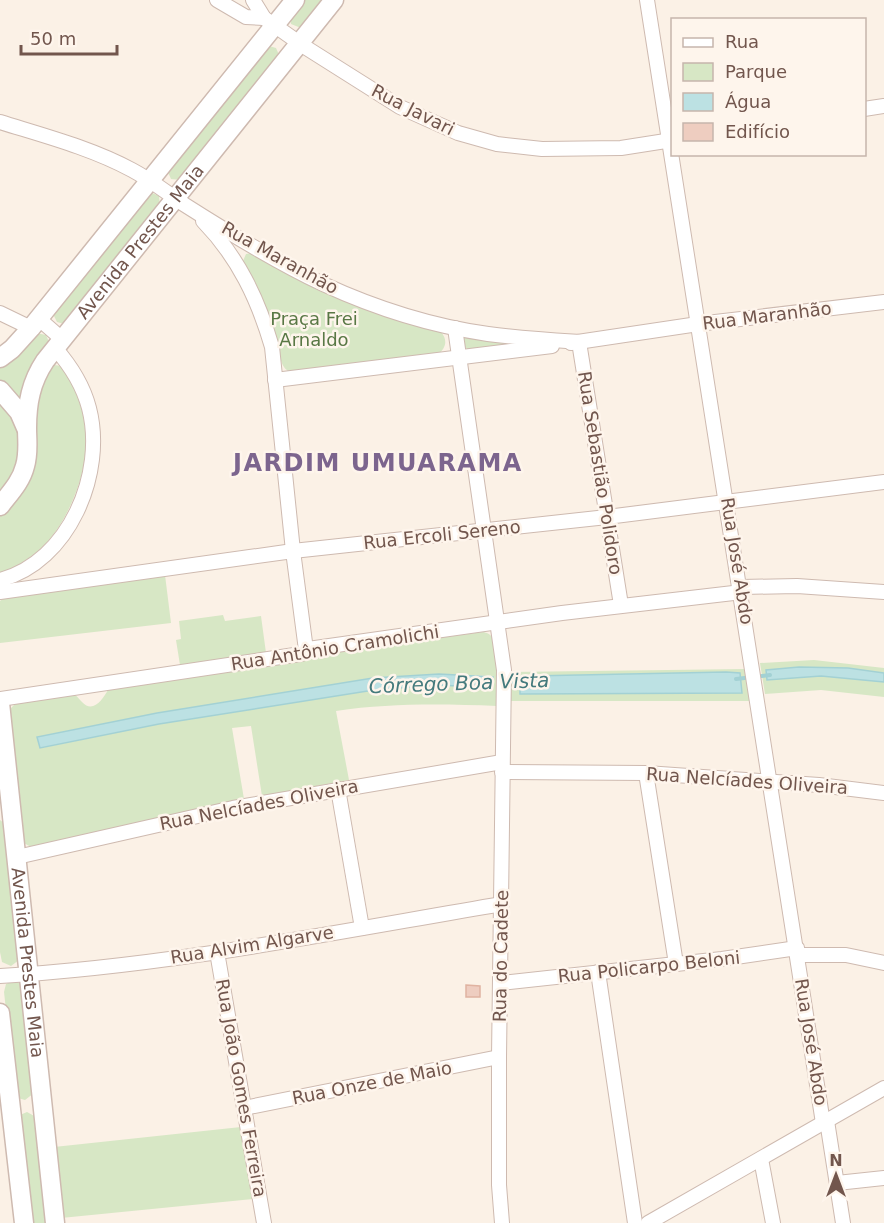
<svg xmlns="http://www.w3.org/2000/svg" width="884" height="1223" viewBox="0 0 884 1223" font-family="'DejaVu Sans',sans-serif">
  <rect width="100%" height="100%" fill="#fbf1e6"/>
  <!-- green -->
  <g fill="#d7e7c5" fill-rule="evenodd">
    <path d="M 303,0 L 326,0 L 301,28 L 291,24 L 290,17 Z"/>
    <path d="M 269,46 L 276,48 L 280,57 L 181,180 L 171,179 L 167,170 Z"/>
    <path d="M 150,192 L 159,196 L 160,206 L 64,324 L 57,322 L 52,312 Z"/>
    <path d="M 252,253 L 441,332 C 448,340 446,348 438,354 L 288,371 C 279,365 280,351 277,341 C 269,313 259,286 243,261 L 246,254 Z"/>
    <path d="M 36,333 L 46,335 L 49,342 L 23,400 L 19,400 L 0,384 L 0,364 Z"/>
    <path d="M 466,336 L 515,343 L 516,344 L 468,350 L 465,347 L 463,339 Z"/>
    <path d="M 54,365 L 62,366 C 89,408 93,451 74,497 C 59,534 38,559 0,573 L 0,516 L 10,501 L 34,401 L 51,366 Z"/>
    <path d="M 0,397 L 19,424 L 20,466 L 0,496 Z"/>
    <path d="M 165,575 L 171,623 L 0,643 L 0,601 L 4,598 Z"/>
    <path d="M 223,615 L 225,621 L 261,616 L 266,653 L 180,665 L 176,640 L 181,639 L 179,621 Z"/>
    <path d="M 483,632 C 487,633 489,633 492,637 C 500,649 497,691 497,706 C 442,704 390,703 336,711 L 349,780 L 262,796 L 251,726 L 232,728 L 244,799 L 31,847 L 22,842 L 9,710 L 15,704 L 75,695 C 78,697 79,699 82,702 C 93,714 103,699 108,690 L 303,661 L 314,655 ZM 439,674 L 492,676 L 492,688 L 439,685 L 374,690 L 159,724 L 41,748 L 37,737 L 157,713 L 373,678 Z"/>
    <path d="M 814,660 L 884,668 L 884,673 C 844,668 806,665 766,670 L 767,679 L 821,676 L 884,682 L 884,697 L 821,690 L 765,694 L 760,663 Z"/>
    <path d="M 746,669 L 751,701 L 509,701 L 510,672 ZM 726,672 L 740,674 L 741,693 L 520,694 L 520,678 L 530,676 Z"/>
    <path d="M 0,820 L 5,824 L 19,960 L 11,966 L 2,962 L 0,952 Z"/>
    <path d="M 13,981 L 20,983 L 22,986 L 34,1093 L 25,1100 L 18,1098 L 15,1091 L 4,992 L 6,984 Z"/>
    <path d="M 27,1112 L 36,1117 L 48,1223 L 29,1223 L 20,1115 Z"/>
    <path d="M 241,1127 L 253,1199 L 61,1218 L 54,1147 Z"/>
  </g>
  <!-- water -->
  <g fill="#bce1e3" stroke="#a3d1d4" stroke-width="1.5">
    <path d="M 799,667 L 848,668 L 884,673 L 884,682 L 821,676 L 767,680 L 766,670 Z"/>
    <path d="M 726,672 L 740,673 L 742,693 L 520,694 L 520,677 L 530,676 Z"/>
    <path d="M 439,674 L 493,677 L 492,688 L 439,685 L 374,690 L 159,724 L 40,748 L 37,737 L 157,713 L 373,678 Z"/>
  </g>
  <g fill="none" stroke-linecap="round" stroke-linejoin="round">
    <!-- stream -->
    <g stroke="#a3d1d4" stroke-width="4">
      <path d="M 736,679 L 770,675"/>
      <path d="M 508,682 L 524,682"/>
    </g>
  </g>
  <!-- building -->
  <path fill="#eecdc0" stroke="#e0b3a1" stroke-width="1.5" d="M 466,985 L 480,986 L 480,997 L 466,997 Z"/>
  <g fill="none" stroke-linecap="round" stroke-linejoin="round">
    <!-- minor casing -->
    <g stroke="#cebab0" stroke-width="16">
      <g id="minor">
        <path d="M 217,0 L 246,17 L 264,18"/>
        <path d="M 253,0 L 264,18 L 305,47 L 400,107 L 458,133 L 497,144 L 542,149 L 621,148 L 672,140"/>
        <path d="M 647,0 C 707,374 767,748 823,1123"/>
        <path d="M 864,109 L 884,106"/>
        <path d="M 0,122 C 45,136 91,148 132,170 C 151,180 167,193 185,205 C 229,233 276,262 323,284 C 375,308 432,326 488,334 C 518,338 549,340 579,342"/>
        <path d="M 203,221 C 238,257 258,299 272,347 L 293,551 L 306,650"/>
        <path d="M 0,313 L 31,328"/>
        <path d="M 38,318 L 62,339"/>
        <path d="M 455,328 L 504,670 L 499,1057 L 499,1185 L 502,1223"/>
        <path d="M 579,342 L 621,605"/>
        <path d="M 571,343 L 698,324 L 884,302"/>
        <path d="M 275,380 L 552,346"/>
        <path d="M 0,580 C 69,562 106,473 89,408 C 83,385 70,365 55,348"/>
        <path d="M 742,587 L 797,586 L 884,592"/>
        <path d="M 0,592 L 293,551 L 607,517 L 884,482"/>
        <path d="M 0,699 L 301,654 L 307,649 L 315,648 L 562,613 L 742,592"/>
        <path d="M 502,772 L 646,773 L 819,785 L 884,793"/>
        <path d="M 646,773 L 676,964"/>
        <path d="M 338,789 L 362,928"/>
        <path d="M 17,857 L 233,808 L 502,762"/>
        <path d="M 217,952 L 264,1223"/>
        <path d="M 798,955 L 846,955 L 884,963"/>
        <path d="M 598,972 L 635,1223"/>
        <path d="M 0,976 C 169,966 336,932 502,904"/>
        <path d="M 501,983 L 722,959 L 797,948"/>
        <path d="M 244,1108 L 499,1057"/>
        <path d="M 827,1121 L 843,1223"/>
        <path d="M 761,1159 L 773,1223"/>
        <path d="M 837,1183 L 884,1178"/>
        <path d="M 648,1223 L 884,1088"/>
      </g>
    </g>
    <!-- tertiary casing -->
    <g stroke="#cebab0" stroke-width="21">
      <g id="tertiary">
        <path d="M 0,358 L 12,349 L 31,328 L 295,0"/>
        <path d="M 0,390 L 19,412 L 26,428"/>
        <path id="s1" d="M 0,506 C 10,493 21,482 25,466 C 29,453 27,441 27,428 C 27,403 31,382 45,361 L 334,0"/>
        <path id="s2" d="M 0,703 L 55,1223"/>
        <path d="M 0,1013 L 24,1223"/>
      </g>
    </g>
    <!-- minor -->
    <use href="#minor" stroke="#fff" stroke-width="14"/>
    <!-- tertiary -->
    <use href="#tertiary" stroke="#fff" stroke-width="18"/>
  </g>
  <g text-anchor="middle" stroke-width="5" stroke-linejoin="round" paint-order="stroke">
    <!-- street labels -->
    <g font-size="18" fill="#72564d" stroke="#fef5ec">
      <text transform="translate(413 110) rotate(27)" y="6">Rua Javari</text>
      <text dy="6" stroke="none"><textPath href="#s1" startOffset="309">Avenida Prestes Maia</textPath></text>
      <text transform="translate(280 258) rotate(29)" y="6">Rua Maranhão</text>
      <text transform="translate(767 316) rotate(-7)" y="6">Rua Maranhão</text>
      <text transform="translate(600 473) rotate(81)" y="6">Rua Sebastião Polidoro</text>
      <text transform="translate(442 535) rotate(-6)" y="6">Rua Ercoli Sereno</text>
      <text transform="translate(737 561) rotate(81)" y="6">Rua José Abdo</text>
      <text transform="translate(335 648) rotate(-9)" y="6">Rua Antônio Cramolichi</text>
      <text transform="translate(747 781) rotate(4)" y="6">Rua Nelcíades Oliveira</text>
      <text transform="translate(259 805) rotate(-11)" y="6">Rua Nelcíades Oliveira</text>
      <text transform="translate(252 945) rotate(-9)" y="6">Rua Alvim Algarve</text>
      <text transform="translate(501 956) rotate(-89)" y="6">Rua do Cadete</text>
      <text dy="6" stroke="none"><textPath href="#s2" startOffset="261">Avenida Prestes Maia</textPath></text>
      <text transform="translate(649 967) rotate(-6)" y="6">Rua Policarpo Beloni</text>
      <text transform="translate(811 1042) rotate(81)" y="6">Rua José Abdo</text>
      <text transform="translate(372 1083) rotate(-11)" y="6">Rua Onze de Maio</text>
      <text transform="translate(241 1088) rotate(80)" y="6">Rua João Gomes Ferreira</text>
    </g>
    <!-- park labels -->
    <g font-size="18" fill="#597845" stroke="#fef5ec">
      <text x="314" y="325">Praça Frei<tspan x="314" dy="21">Arnaldo</tspan></text>
    </g>
    <!-- water labels -->
    <g font-size="20" font-style="italic" fill="#447a7d" stroke="#fef5ec">
      <text transform="translate(459 683) rotate(-2)" y="7">Córrego Boa Vista</text>
    </g>
    <!-- district labels -->
    <g font-size="24" font-weight="bold" letter-spacing="1.5" fill="#7c658e" stroke="#fef5ec">
      <text x="378" y="471">JARDIM UMUARAMA</text>
    </g>
  </g>
  <!-- legend -->
  <rect x="671" y="18" width="195" height="138" fill="#fef5ec" stroke="#c6b5ac" stroke-width="1.5"/>
  <rect x="683" y="38" width="30" height="9" fill="#ffffff" stroke="#c6b5ac" stroke-width="1.5"/>
  <text x="725" y="48" font-size="18" fill="#72564d">Rua</text>
  <rect x="683" y="63" width="30" height="18" fill="#d7e7c5" stroke="#c6b5ac" stroke-width="1.5"/>
  <text x="725" y="78" font-size="18" fill="#72564d">Parque</text>
  <rect x="683" y="93" width="30" height="18" fill="#bce1e3" stroke="#c6b5ac" stroke-width="1.5"/>
  <text x="725" y="108" font-size="18" fill="#72564d">Água</text>
  <rect x="683" y="123" width="30" height="18" fill="#eecdc0" stroke="#c6b5ac" stroke-width="1.5"/>
  <text x="725" y="138" font-size="18" fill="#72564d">Edifício</text>
  <!-- north arrow -->
  <g transform="translate(836 1175)" stroke="#fef5ec" stroke-width="4.5" paint-order="stroke">
  <path d="M0-4.5L10 22L0 15L-10 22Z" fill="#72564d"/>
  <text y="-9" font-size="16" font-weight="bold" text-anchor="middle" fill="#72564d">N</text>
  </g>
  <!-- scale -->
  <path d="M21 45v9h96v-9" fill="none" stroke="#72564d" stroke-width="3"/>
  <text x="30" y="45" font-size="18" fill="#72564d" stroke="#fef5ec" stroke-width="4.5" paint-order="stroke">50 m</text>
</svg>
